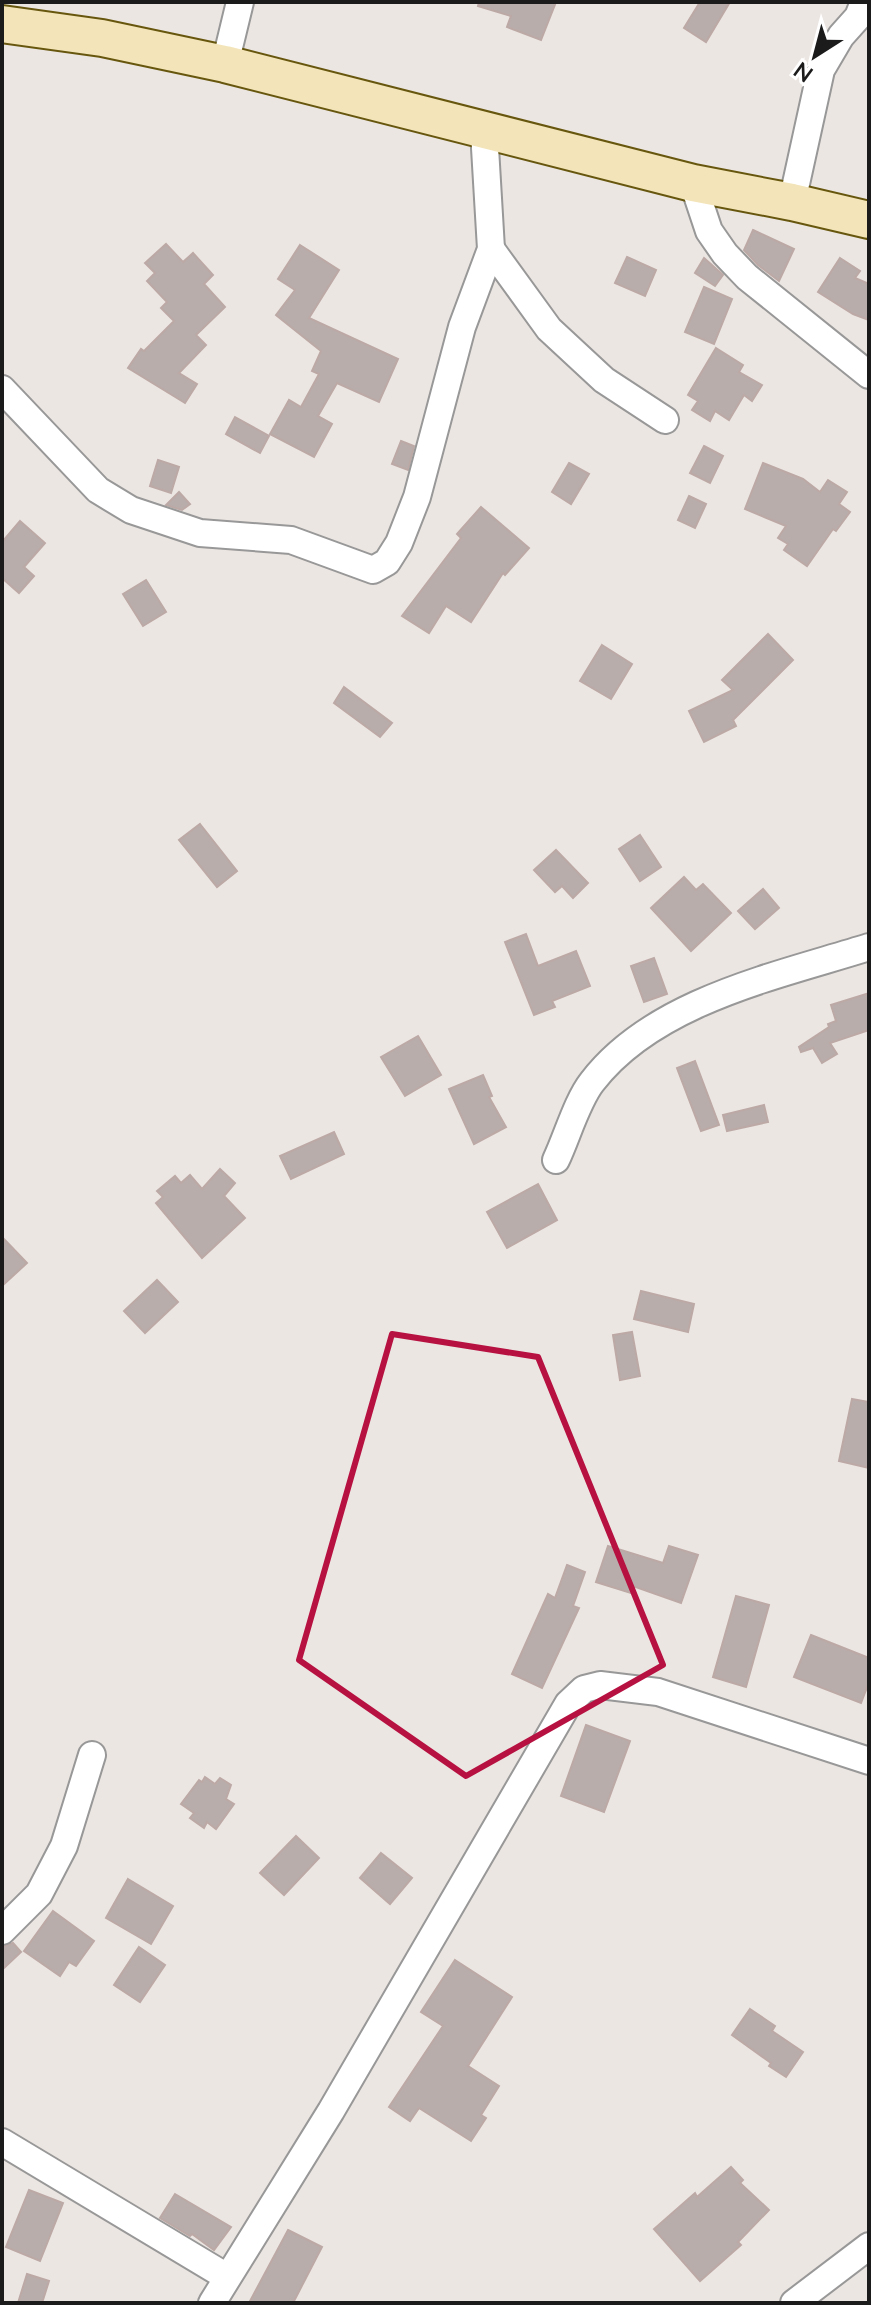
<svg xmlns="http://www.w3.org/2000/svg" width="871" height="2305" viewBox="0 0 871 2305" font-family="Lato,sans-serif">
  <rect width="100%" height="100%" fill="#ece6e2"/>
  <!-- building -->
  <g fill="#b8adab" stroke="#bca9a6" stroke-width="2">
    <path d="M 479,2 L 556,2 L 541,40 L 507,27 L 511,16 L 478,6 Z"/>
    <path d="M 700,2 L 730,2 L 706,42 L 684,28 Z"/>
    <path d="M 753,230 L 794,249 L 779,281 L 758,265 L 744,250 Z"/>
    <path d="M 166,244 L 183,262 L 193,253 L 213,275 L 204,284 L 225,307 L 196,335 L 206,345 L 179,373 L 197,384 L 185,403 L 128,368 L 141,349 L 144,351 L 174,321 L 161,308 L 167,302 L 147,281 L 155,273 L 145,263 Z"/>
    <path d="M 300,245 L 339,270 L 309,318 L 398,359 L 379,402 L 337,383 L 318,416 L 332,424 L 314,457 L 270,434 L 289,400 L 301,407 L 319,374 L 312,371 L 321,351 L 276,315 L 295,290 L 278,279 Z"/>
    <path d="M 627,257 L 656,270 L 645,296 L 615,283 Z"/>
    <path d="M 704,258 L 723,275 L 715,286 L 695,273 Z"/>
    <path d="M 840,258 L 860,271 L 855,278 L 869,284 L 869,320 L 853,314 L 818,292 Z"/>
    <path d="M 704,287 L 732,299 L 714,344 L 685,332 Z"/>
    <path d="M 716,348 L 743,365 L 739,372 L 762,385 L 752,401 L 744,395 L 729,420 L 715,411 L 710,421 L 692,410 L 698,401 L 688,395 Z"/>
    <path d="M 235,417 L 269,436 L 260,453 L 226,434 Z"/>
    <path d="M 401,441 L 414,446 L 408,470 L 392,464 Z"/>
    <path d="M 704,446 L 723,456 L 710,483 L 690,473 Z"/>
    <path d="M 158,460 L 179,467 L 171,493 L 150,486 Z"/>
    <path d="M 569,463 L 589,474 L 571,504 L 552,492 Z"/>
    <path d="M 763,463 L 803,479 L 820,492 L 828,480 L 847,492 L 839,504 L 850,512 L 836,531 L 833,529 L 807,566 L 784,550 L 788,544 L 778,538 L 786,526 L 745,509 Z"/>
    <path d="M 179,492 L 190,504 L 182,510 L 166,505 Z"/>
    <path d="M 689,496 L 706,504 L 695,528 L 678,520 Z"/>
    <path d="M 481,507 L 529,548 L 505,575 L 503,573 L 471,622 L 446,606 L 429,633 L 402,616 L 461,538 L 457,534 Z"/>
    <path d="M 20,521 L 45,543 L 24,567 L 34,576 L 19,593 L 2,578 L 2,542 Z"/>
    <path d="M 146,580 L 166,612 L 143,626 L 123,594 Z"/>
    <path d="M 768,634 L 793,660 L 733,720 L 736,726 L 704,742 L 689,711 L 733,690 L 722,680 Z"/>
    <path d="M 602,645 L 632,664 L 611,699 L 580,681 Z"/>
    <path d="M 344,687 L 392,723 L 380,737 L 334,703 Z"/>
    <path d="M 200,824 L 237,871 L 217,887 L 179,840 Z"/>
    <path d="M 640,835 L 661,867 L 640,881 L 619,849 Z"/>
    <path d="M 556,850 L 588,883 L 573,898 L 562,886 L 555,892 L 534,870 Z"/>
    <path d="M 684,877 L 696,890 L 703,884 L 731,913 L 691,951 L 651,908 Z"/>
    <path d="M 763,889 L 779,908 L 755,929 L 738,911 Z"/>
    <path d="M 526,934 L 538,966 L 576,951 L 590,986 L 552,1001 L 555,1007 L 534,1015 L 505,942 Z"/>
    <path d="M 654,958 L 667,994 L 644,1002 L 631,966 Z"/>
    <path d="M 869,993 L 869,1030 L 830,1043 L 837,1054 L 822,1063 L 813,1048 L 801,1052 L 799,1047 L 829,1027 L 828,1024 L 836,1021 L 831,1005 Z"/>
    <path d="M 418,1036 L 441,1075 L 405,1096 L 381,1057 Z"/>
    <path d="M 695,1061 L 719,1125 L 701,1131 L 677,1068 Z"/>
    <path d="M 483,1075 L 492,1096 L 489,1097 L 506,1127 L 474,1144 L 449,1089 Z"/>
    <path d="M 764,1105 L 768,1122 L 727,1131 L 723,1115 Z"/>
    <path d="M 334,1132 L 344,1154 L 291,1179 L 280,1156 Z"/>
    <path d="M 220,1169 L 235,1183 L 224,1196 L 245,1218 L 202,1258 L 156,1203 L 163,1197 L 157,1191 L 175,1176 L 181,1183 L 190,1175 L 202,1189 Z"/>
    <path d="M 538,1184 L 557,1220 L 507,1248 L 487,1212 Z"/>
    <path d="M 2,1237 L 27,1263 L 2,1286 Z"/>
    <path d="M 157,1280 L 178,1302 L 145,1333 L 124,1311 Z"/>
    <path d="M 641,1291 L 694,1304 L 688,1332 L 634,1319 Z"/>
    <path d="M 632,1332 L 640,1376 L 620,1380 L 613,1335 Z"/>
    <path d="M 852,1399 L 869,1402 L 869,1468 L 839,1461 Z"/>
    <path d="M 608,1546 L 663,1563 L 669,1546 L 698,1555 L 681,1603 L 633,1586 L 631,1593 L 596,1582 Z"/>
    <path d="M 567,1565 L 585,1572 L 573,1606 L 579,1608 L 542,1688 L 512,1674 L 548,1594 L 555,1598 Z"/>
    <path d="M 736,1596 L 769,1605 L 746,1687 L 713,1677 Z"/>
    <path d="M 811,1635 L 869,1658 L 869,1682 L 861,1703 L 794,1677 Z"/>
    <path d="M 586,1725 L 630,1741 L 604,1812 L 561,1796 Z"/>
    <path d="M 205,1777 L 215,1784 L 220,1778 L 231,1785 L 226,1799 L 234,1804 L 216,1829 L 207,1822 L 204,1828 L 190,1818 L 194,1813 L 181,1804 L 199,1780 L 202,1782 Z"/>
    <path d="M 296,1836 L 319,1858 L 284,1895 L 260,1873 Z"/>
    <path d="M 381,1853 L 412,1878 L 390,1904 L 360,1878 Z"/>
    <path d="M 128,1879 L 173,1906 L 151,1944 L 106,1918 Z"/>
    <path d="M 53,1911 L 94,1941 L 76,1966 L 69,1962 L 60,1976 L 24,1951 Z"/>
    <path d="M 13,1943 L 21,1952 L 2,1970 L 2,1947 Z"/>
    <path d="M 139,1947 L 165,1965 L 140,2002 L 114,1985 Z"/>
    <path d="M 455,1960 L 512,1997 L 468,2066 L 499,2086 L 481,2115 L 486,2118 L 471,2141 L 419,2108 L 410,2121 L 389,2107 L 443,2026 L 421,2012 Z"/>
    <path d="M 750,2009 L 775,2026 L 772,2031 L 803,2052 L 786,2077 L 769,2066 L 771,2063 L 732,2035 Z"/>
    <path d="M 731,2167 L 743,2180 L 740,2183 L 769,2210 L 738,2242 L 741,2245 L 700,2281 L 654,2229 L 695,2193 L 697,2197 Z"/>
    <path d="M 29,2190 L 63,2203 L 40,2261 L 6,2247 Z"/>
    <path d="M 175,2194 L 231,2227 L 214,2250 L 192,2234 L 190,2236 L 160,2218 Z"/>
    <path d="M 288,2230 L 322,2247 L 293,2303 L 249,2303 Z"/>
    <path d="M 27,2274 L 49,2281 L 42,2303 L 18,2303 Z"/>
  </g>
  <g fill="none" stroke-linecap="round" stroke-linejoin="round">
    <!-- street casing -->
    <g stroke="#989898" stroke-width="30">
      <g id="street">
        <path d="M 225,64 L 240,2"/>
        <path d="M 693,183 L 709,231 L 725,254 L 747,277 L 869,375"/>
        <path d="M 792,202 L 821,70 L 841,36 L 858,17 L 864,2"/>
        <path d="M 491,249 L 549,329 L 604,380 L 665,420"/>
        <path d="M 2,389 L 98,490 L 131,510 L 200,533 L 291,540 L 373,570 L 387,562 L 399,543 L 417,497 L 462,327 L 491,249 L 484,131"/>
        <path d="M 556,1160 C 567,1137 577,1101 592,1082 C 654,1001 777,976 869,947"/>
        <path d="M 2,1931 L 39,1894 L 64,1846 L 92,1755"/>
        <path d="M 2,2142 L 227,2277"/>
        <path d="M 212,2303 L 331,2111 L 568,1704 L 584,1689 L 600,1685 L 658,1692 L 869,1761"/>
        <path d="M 794,2303 L 869,2246"/>
      </g>
    </g>
    <!-- secondary casing -->
    <g stroke="#67570e" stroke-width="40">
      <path id="secondary" d="M 2,24 L 102,38 L 225,64 L 693,183 L 792,202 L 869,220"/>
    </g>
    <!-- street -->
    <use href="#street" stroke="#fff" stroke-width="26"/>
    <!-- secondary -->
    <use href="#secondary" stroke="#f3e5b9" stroke-width="36"/>
  </g>
  <!-- marked area -->
  <path fill="none" stroke="#b61140" stroke-width="6" stroke-linejoin="round" d="M 392,1334 L 538,1357 L 663,1665 L 466,1776 L 299,1660 Z"/>
  <!-- border -->
  <rect width="871" height="2305" fill="none" stroke="#1b1b1b" stroke-width="8"/>
  <!-- north arrow -->
  <g transform="translate(815 56) rotate(216)" stroke="#ffffff" stroke-width="6" paint-order="stroke">
  <path d="M0-6L14 30L0 20L-14 30Z" fill="#1b1b1b"/>
  <text y="-12" font-size="22" font-weight="bold" text-anchor="middle" fill="#1b1b1b">N</text>
  </g>
</svg>
